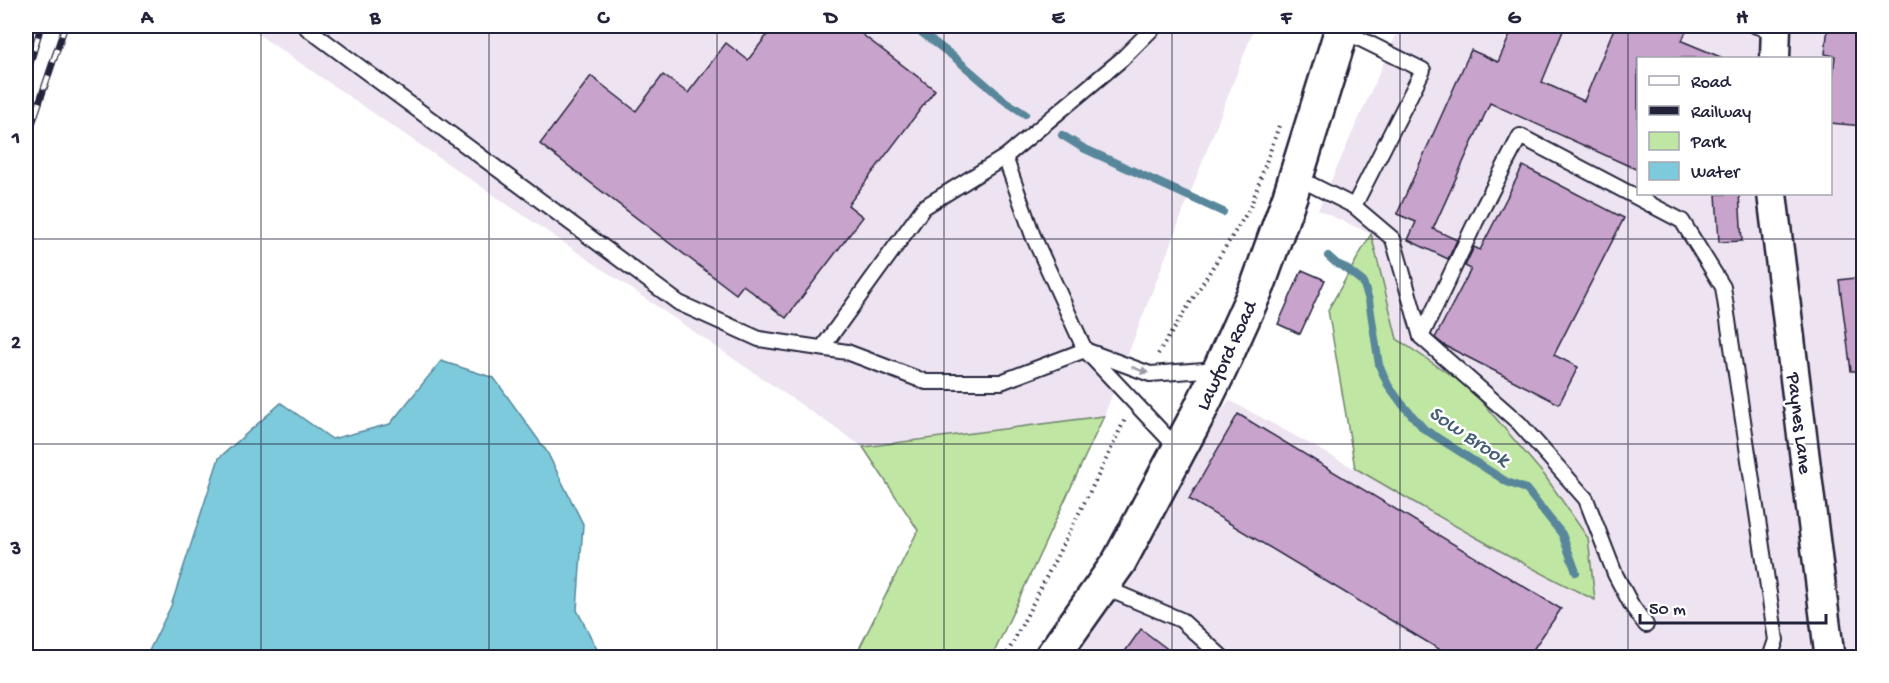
<svg xmlns="http://www.w3.org/2000/svg" width="1889" height="683" viewBox="0 0 1889 683" font-family="'Gochi Hand',sans-serif">
  <rect width="100%" height="100%" fill="#fff"/>
  <filter id="ink" filterUnits="userSpaceOnUse"><feTurbulence type="fractalNoise" baseFrequency=".0167" numOctaves="2"/><feDisplacementMap in="SourceGraphic" scale="12" xChannelSelector="R" yChannelSelector="G"/><feConvolveMatrix kernelMatrix="1 2 1 2 8 2 1 2 1" color-interpolation-filters="sRGB"/></filter>
  <g filter="url(#ink)">
    <!-- built -->
    <g fill="#eee3f0" fill-rule="evenodd">
      <path d="M 246,26 L 1255,26 L 1104,416 L 863,447 Z"/>
      <path d="M 1400,26 L 1863,26 L 1863,657 L 1059,658 L 1229,400 L 1594,599 L 1470,388 L 1397,339 L 1371,234 L 1318,210 ZM 1638,58 L 1830,58 L 1830,194 L 1638,194 Z"/>
    </g>
    <!-- green -->
    <g fill="#bfe6a2" stroke="#70846e" stroke-width="1.5">
      <path d="M 1371,234 L 1397,339 L 1470,388 L 1545,476 L 1588,538 L 1595,600 C 1513,560 1434,514 1355,468 L 1328,310 Z"/>
      <path d="M 1104,416 L 992,657 L 855,657 L 918,530 L 863,447 Z"/>
    </g>
    <!-- water -->
    <path fill="#7ccadb" stroke="#58879b" stroke-width="1.5" d="M 441,361 L 494,378 L 547,452 L 583,524 L 577,610 L 601,657 L 146,657 L 171,606 L 219,458 L 281,403 L 332,439 L 390,424 Z"/>
    <g fill="none" stroke-linecap="round" stroke-linejoin="round">
      <!-- stream -->
      <g stroke="#58879b" stroke-width="8">
        <path d="M 913,26 L 954,57 L 1005,101 L 1025,114"/>
        <path d="M 1062,135 L 1083,148 L 1223,212"/>
        <path d="M 1328,256 L 1337,264 L 1344,267 L 1363,282 L 1369,300 L 1379,365 L 1388,385 L 1402,404 L 1424,429 L 1507,482 L 1526,489 L 1562,534 L 1576,572"/>
      </g>
    </g>
    <!-- building -->
    <g fill="#c8a3cc" stroke="#22223b" stroke-width="1.5">
      <path d="M 774,26 L 851,26 L 935,90 L 848,205 L 863,217 L 786,318 L 743,285 L 736,294 L 540,144 L 591,76 L 636,111 L 663,75 L 688,93 L 726,43 L 748,60 Z"/>
      <path d="M 1514,26 L 1565,26 L 1542,82 L 1584,101 L 1615,26 L 1688,26 L 1682,41 L 1723,58 L 1638,58 L 1638,170 L 1490,103 L 1433,229 L 1457,240 L 1448,259 L 1408,240 L 1416,222 L 1397,214 L 1471,50 L 1498,62 Z"/>
      <path d="M 1828,26 L 1863,26 L 1863,126 L 1830,123 L 1830,101 L 1835,56 L 1825,54 Z"/>
      <path d="M 1523,166 L 1624,218 L 1554,355 L 1578,367 L 1559,404 L 1444,345 L 1435,338 L 1471,269 L 1465,266 L 1474,247 L 1480,250 Z"/>
      <path d="M 1716,194 L 1739,194 L 1742,241 L 1719,242 Z"/>
      <path d="M 1302,270 L 1325,280 L 1300,334 L 1278,324 Z"/>
      <path d="M 1863,277 L 1863,371 L 1851,371 L 1839,280 Z"/>
      <path d="M 1238,414 L 1561,609 L 1528,657 L 1452,657 L 1189,499 Z"/>
      <path d="M 1141,629 L 1178,657 L 1121,657 Z"/>
    </g>
    <g fill="none" stroke-linecap="round" stroke-linejoin="round">
      <!-- service casing -->
      <g stroke="#22223b" stroke-width="18">
        <g id="service">
          <path d="M 1155,26 L 1122,59 L 1005,157 L 1033,236 L 1085,350 L 1179,450"/>
          <path d="M 1756,26 L 1776,32"/>
          <path d="M 307,28 L 679,303 L 759,339 L 847,352 L 926,382 L 1001,382 L 1085,350 L 1150,374 L 1218,369"/>
          <path d="M 1342,30 L 1423,70 L 1354,206"/>
          <path d="M 1296,177 L 1354,206 L 1393,239 L 1421,337 L 1519,423 L 1586,499 L 1615,574 L 1632,606 L 1646,625"/>
          <path d="M 1421,337 L 1476,221 L 1520,136 L 1682,221 L 1723,287 L 1776,640 L 1770,658"/>
          <path d="M 822,348 L 924,207 L 1005,157"/>
          <path d="M 1103,587 L 1181,620 L 1223,658"/>
        </g>
      </g>
      <!-- minor casing -->
      <g stroke="#22223b" stroke-width="33">
        <g id="minor">
          <path d="M 1775,58 L 1776,26"/>
          <path d="M 1772,194 L 1829,652"/>
        </g>
      </g>
      <!-- primary casing -->
      <g stroke="#22223b" stroke-width="38">
        <path id="primary" d="M 1051,658 L 1119,562 L 1198,414 L 1220,369 L 1258,285 L 1290,196 L 1343,26"/>
      </g>
      <!-- path -->
      <g stroke="#22223b" stroke-width="4" stroke-dasharray="1.5 4.5" stroke-linecap="butt">
        <path d="M 1158,354 L 1250,208 L 1280,123"/>
        <path d="M 1005,658 L 1104,464 L 1125,419"/>
      </g>
      <!-- service -->
      <use href="#service" stroke="#fff" stroke-width="14"/>
      <!-- minor -->
      <use href="#minor" stroke="#fff" stroke-width="28"/>
      <!-- primary -->
      <use href="#primary" stroke="#fff" stroke-width="33"/>
      <!-- rail casing -->
      <g stroke="#22223b" stroke-width="7">
        <g id="rail">
          <path d="M 26,77 L 41,26"/>
          <path d="M 26,142 L 65,26"/>
        </g>
      </g>
      <!-- rail -->
      <use href="#rail" stroke="#fff" stroke-width="4.5" stroke-dasharray="14" stroke-linecap="butt"/>
    </g>
    <!-- one-way arrows -->
    <defs><path id="oneway-solid" d="M-6-.8H1V-3.2L6.5 0L1 3.2V.8H-6Z" transform="scale(1.5)"/></defs>
    <use fill="#9c9ca7" href="#oneway-solid" transform="translate(1140 370) rotate(20)"/>
  </g>
  <!-- grid -->
  <path fill="none" stroke="#22223b" stroke-width="1.5" stroke-opacity="0.55" d="M 261,26 L 261,658M 489,26 L 489,658M 717,26 L 717,658M 944,26 L 944,658M 1172,26 L 1172,658M 1400,26 L 1400,658M 1628,26 L 1628,658M 26,239 L 1864,239M 26,444 L 1864,444"/>
  <g text-anchor="middle" stroke-width="5" stroke-linejoin="round" paint-order="stroke">
    <!-- street labels -->
    <g font-size="20" fill="#22223b" stroke="#fff">
      <text transform="translate(1225 355) rotate(-65)" y="7">Lawford Road</text>
      <text transform="translate(1801 423) rotate(83)" y="7">Paynes Lane</text>
    </g>
    <!-- water labels -->
    <g font-size="21" font-style="italic" fill="#425d73" stroke="#fff">
      <text transform="translate(1470 435) rotate(34)" y="7">Sow Brook</text>
    </g>
  </g>
  <!-- margin -->
  <rect width="1889" height="683" fill="none" stroke="#fff" stroke-width="66"/>
  <!-- legend -->
  <rect x="1637" y="57" width="195" height="138" fill="#ffffff" stroke="#a7a7b1" stroke-width="1.5"/>
  <rect x="1649" y="76" width="30" height="9" fill="#ffffff" stroke="#a7a7b1" stroke-width="1.5"/>
  <text x="1691" y="87" font-size="18" fill="#22223b">Road</text>
  <rect x="1649" y="106" width="30" height="9" fill="#22223b" stroke="#a7a7b1" stroke-width="1.5"/>
  <text x="1691" y="117" font-size="18" fill="#22223b">Railway</text>
  <rect x="1649" y="132" width="30" height="18" fill="#bfe6a2" stroke="#a7a7b1" stroke-width="1.5"/>
  <text x="1691" y="147" font-size="18" fill="#22223b">Park</text>
  <rect x="1649" y="162" width="30" height="18" fill="#7ccadb" stroke="#a7a7b1" stroke-width="1.5"/>
  <text x="1691" y="177" font-size="18" fill="#22223b">Water</text>
  <!-- scale -->
  <path d="M1640 614v9h186v-9" fill="none" stroke="#22223b" stroke-width="3"/>
  <text x="1649" y="614" font-size="18" fill="#22223b" stroke="#ffffff" stroke-width="4.5" paint-order="stroke">50 m</text>
  <rect x="33" y="33" width="1823" height="617" fill="none" stroke="#22223b" stroke-width="2"/>
  <g font-size="20" text-anchor="middle" font-weight="bold" fill="#22223b">
    <text x="147" y="23">A</text>
    <text x="375" y="23">B</text>
    <text x="603" y="23">C</text>
    <text x="831" y="23">D</text>
    <text x="1058" y="23">E</text>
    <text x="1286" y="23">F</text>
    <text x="1514" y="23">G</text>
    <text x="1742" y="23">H</text>
    <text x="16" y="143">1</text>
    <text x="16" y="348">2</text>
    <text x="16" y="554">3</text>
  </g>
</svg>
